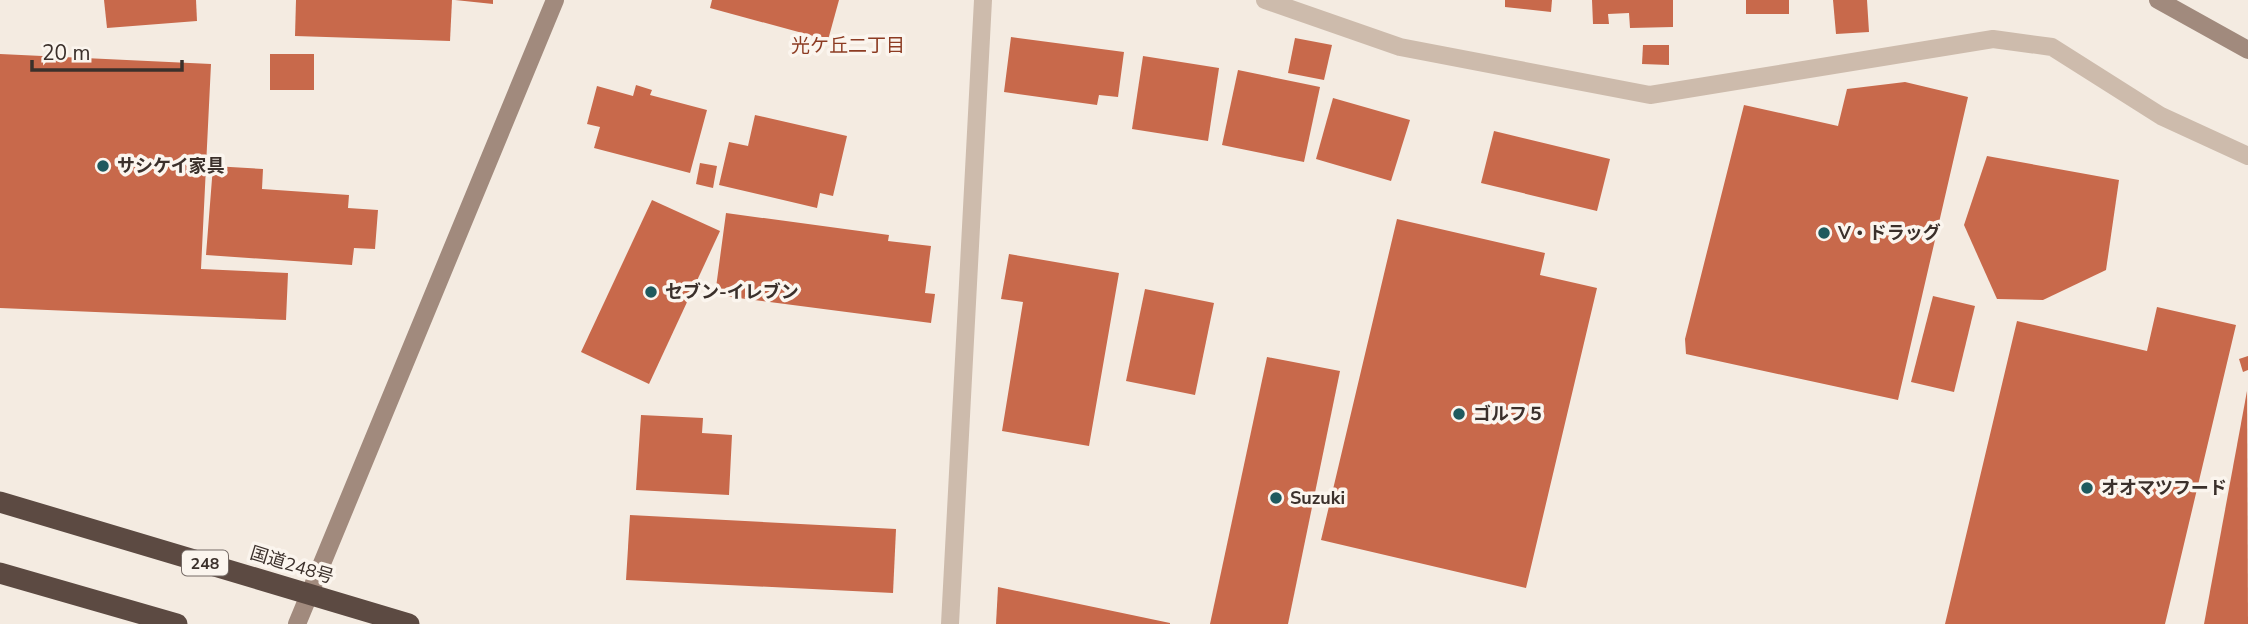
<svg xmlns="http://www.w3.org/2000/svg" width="2248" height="624" viewBox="0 0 2248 624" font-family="'Nunito Sans','Noto Sans JP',sans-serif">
  <rect width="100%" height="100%" fill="#f4ebe1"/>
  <!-- building -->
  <g fill="#c8694b">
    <path d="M 104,0 L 196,0 L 197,21 L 107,28 Z"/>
    <path d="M 296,0 L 452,0 L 450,41 L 295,36 Z"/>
    <path d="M 455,0 L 493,0 L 493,4 Z"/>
    <path d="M 712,0 L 839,0 L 828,40 L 710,8 Z"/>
    <path d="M 1505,0 L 1552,0 L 1551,12 L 1505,7 Z"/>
    <path d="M 1592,0 L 1673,0 L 1673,27 L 1630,28 L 1629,13 L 1608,14 L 1609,24 L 1593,24 Z"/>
    <rect x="1746" y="0" width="43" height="14"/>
    <path d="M 1833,0 L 1867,0 L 1869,32 L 1836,34 Z"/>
    <path d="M 1011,37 L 1124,52 L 1118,97 L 1099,95 L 1097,105 L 1004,92 Z"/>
    <path d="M 1295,38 L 1332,45 L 1324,80 L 1288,73 Z"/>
    <path d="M 1643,45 L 1669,45 L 1669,65 L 1642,64 Z"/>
    <path d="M 0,54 L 211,64 L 201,269 L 288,273 L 286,320 L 0,308 Z"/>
    <rect x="270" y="54" width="44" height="36"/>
    <path d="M 1143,56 L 1219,68 L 1208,141 L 1132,129 Z"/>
    <path d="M 1238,70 L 1320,87 L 1304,162 L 1222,145 Z"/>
    <path d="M 1905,82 L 1968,97 L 1898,400 L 1686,354 L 1685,339 L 1744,105 L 1838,126 L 1847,89 Z"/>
    <path d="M 636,85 L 652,90 L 650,95 L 707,110 L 690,173 L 594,148 L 600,127 L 587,124 L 597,86 L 633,96 Z"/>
    <path d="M 1333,98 L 1410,120 L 1391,181 L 1316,159 Z"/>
    <path d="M 755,115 L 847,136 L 833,196 L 820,193 L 817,208 L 719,185 L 729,142 L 748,146 Z"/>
    <path d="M 1494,131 L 1610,159 L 1597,211 L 1481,183 Z"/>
    <path d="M 1987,156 L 2119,180 L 2106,270 L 2043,300 L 1997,299 L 1964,225 Z"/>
    <path d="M 700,163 L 717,166 L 713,188 L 696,184 Z"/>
    <path d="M 213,166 L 263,169 L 262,189 L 349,195 L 348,208 L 378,210 L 375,249 L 354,248 L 352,265 L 206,255 Z"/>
    <path d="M 652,200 L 720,231 L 649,384 L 581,352 Z"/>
    <path d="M 726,213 L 889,235 L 888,241 L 931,246 L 925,293 L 935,294 L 931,323 L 715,295 Z"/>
    <path d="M 1397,219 L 1545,253 L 1540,275 L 1597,288 L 1526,588 L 1321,540 Z"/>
    <path d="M 1009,254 L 1119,273 L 1089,446 L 1002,431 L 1023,302 L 1001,299 Z"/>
    <path d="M 1145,289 L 1214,303 L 1195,395 L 1126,381 Z"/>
    <path d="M 1933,296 L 1975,306 L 1954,392 L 1911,382 Z"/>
    <path d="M 2157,307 L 2236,325 L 2165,624 L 1945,624 L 2017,321 L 2147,351 Z"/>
    <path d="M 2248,356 L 2248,370 L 2243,372 L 2239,359 Z"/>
    <path d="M 1267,357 L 1340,371 L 1288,624 L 1210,624 Z"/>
    <path d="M 2247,391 L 2248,624 L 2204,624 Z"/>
    <path d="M 641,415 L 703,418 L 702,433 L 732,435 L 729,495 L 636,490 Z"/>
    <path d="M 630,515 L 896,529 L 893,593 L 626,580 Z"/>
    <path d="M 998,587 L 1170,623 L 1170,624 L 996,624 Z"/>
  </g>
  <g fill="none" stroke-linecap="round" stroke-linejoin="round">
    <!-- street -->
    <g stroke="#cdbbac" stroke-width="18">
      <path d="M 1265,0 L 1400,47 L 1650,95 L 1993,39 L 2052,47 L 2161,116 L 2248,156"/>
      <path d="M 950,624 L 983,0"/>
    </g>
    <!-- secondary -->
    <g stroke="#a18a7d" stroke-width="18">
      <path d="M 2158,0 L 2248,50"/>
      <path d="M 297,624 L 555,0"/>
    </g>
    <!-- highway -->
    <g stroke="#5c4a42" stroke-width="21">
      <path d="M 0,502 L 409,624"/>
      <path d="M 0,573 L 177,624"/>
    </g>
  </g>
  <!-- markers -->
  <g fill="#1f5a5e" stroke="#fbf5ee" stroke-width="2.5">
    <circle cx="103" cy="166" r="7"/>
    <circle cx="1824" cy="233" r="7"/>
    <circle cx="651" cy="292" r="7"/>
    <circle cx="1459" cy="414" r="7"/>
    <circle cx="2087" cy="488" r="7"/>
    <circle cx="1276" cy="498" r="7"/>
  </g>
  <g text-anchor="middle" stroke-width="7" stroke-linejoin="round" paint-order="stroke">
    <!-- shield labels -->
    <rect fill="#fbf5ee" stroke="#756b66" stroke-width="2" x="182" y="550.5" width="46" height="25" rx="5"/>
    <g font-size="16" font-weight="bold" fill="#3b302b">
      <text x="205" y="569">248</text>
    </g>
    <!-- poi labels -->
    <g font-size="18" font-weight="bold" fill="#3b302b" stroke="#fbf5ee" text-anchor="start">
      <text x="117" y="172">サシケイ家具</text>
      <text x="1838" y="239">V・ドラッグ</text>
      <text x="665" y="298">セブン-イレブン</text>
      <text x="1473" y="420">ゴルフ５</text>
      <text x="2101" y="494">オオマツフード</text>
      <text x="1290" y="504">Suzuki</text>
    </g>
    <!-- street labels -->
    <g font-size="18" fill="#3b302b" stroke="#fbf5ee">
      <text transform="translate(292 565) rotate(17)" y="6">国道248号</text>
    </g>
    <!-- neighbourhood labels -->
    <g font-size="19" fill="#8c3b22" stroke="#fbf5ee">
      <text x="848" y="52">光ケ丘二丁目</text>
    </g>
  </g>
  <!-- scale -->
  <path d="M32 60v10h150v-10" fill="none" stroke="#3b302b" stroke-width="3.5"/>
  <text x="42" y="60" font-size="21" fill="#3b302b" stroke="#fbf5ee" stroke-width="5" paint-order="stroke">20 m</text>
</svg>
